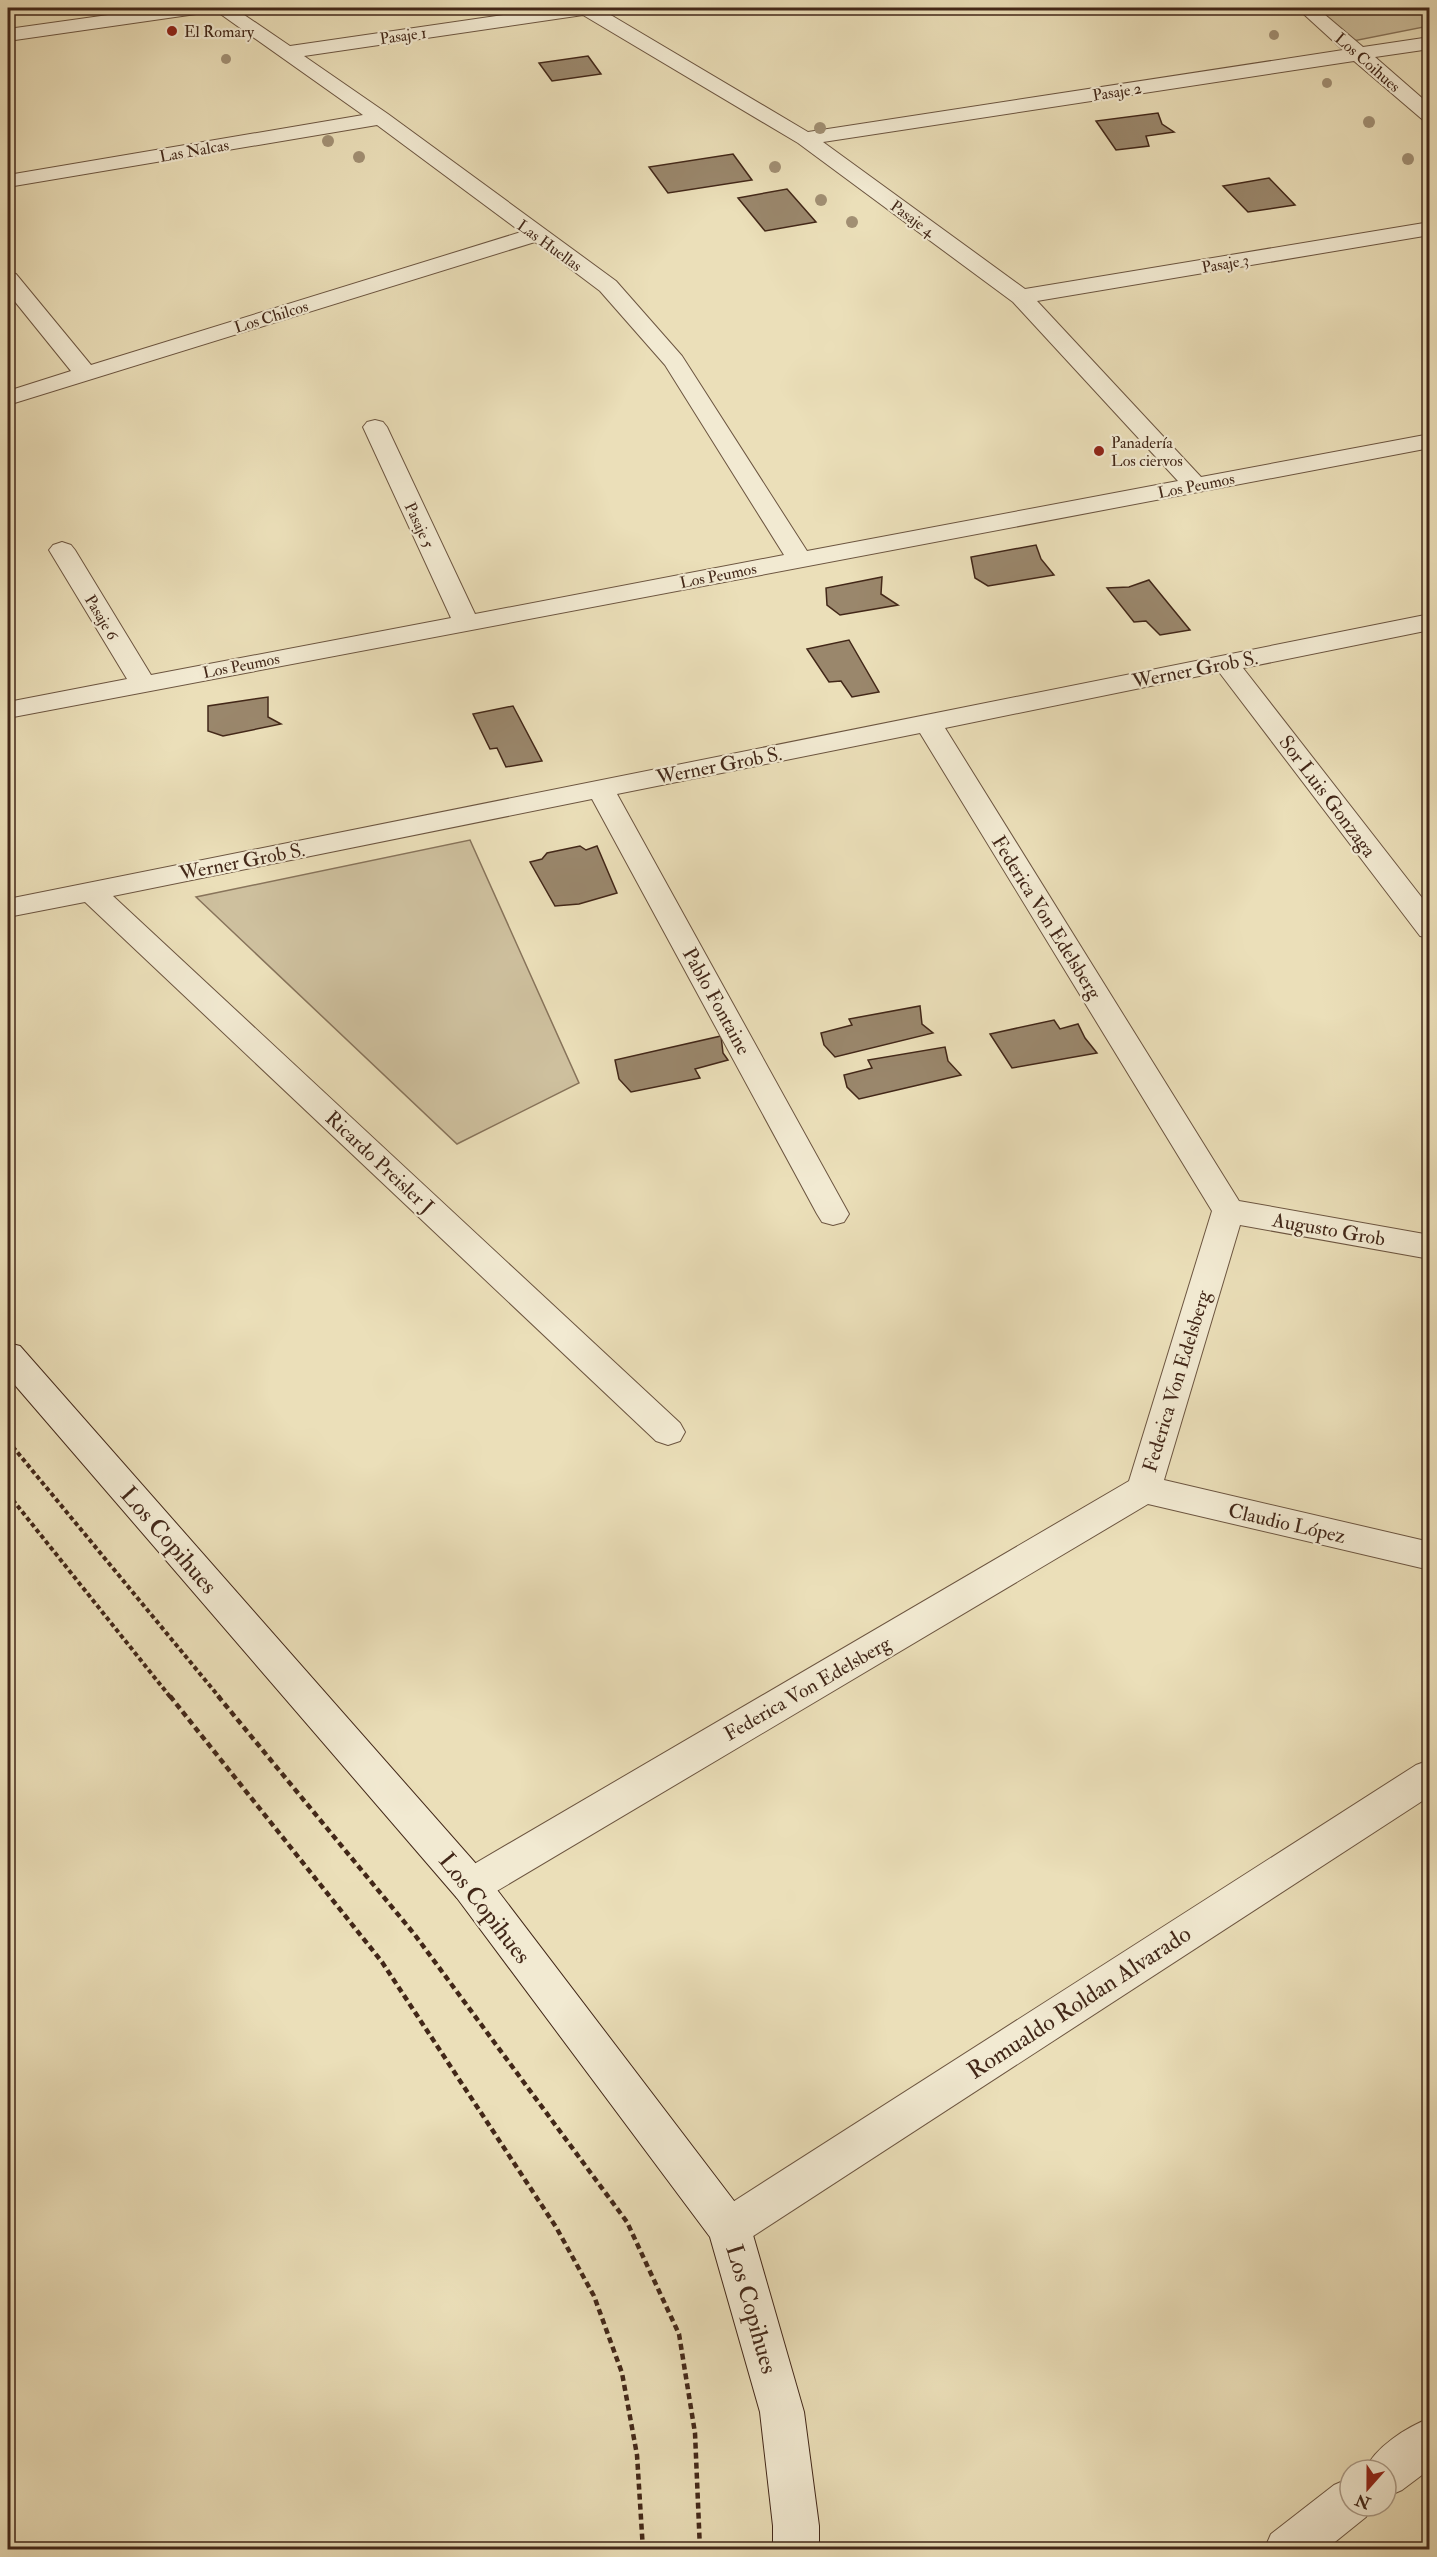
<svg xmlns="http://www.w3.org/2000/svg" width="1437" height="2557" viewBox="0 0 1437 2557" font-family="'IM FELL Double Pica',serif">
  <rect width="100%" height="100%" fill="#ebdfb9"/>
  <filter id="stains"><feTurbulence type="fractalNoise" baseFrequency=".00333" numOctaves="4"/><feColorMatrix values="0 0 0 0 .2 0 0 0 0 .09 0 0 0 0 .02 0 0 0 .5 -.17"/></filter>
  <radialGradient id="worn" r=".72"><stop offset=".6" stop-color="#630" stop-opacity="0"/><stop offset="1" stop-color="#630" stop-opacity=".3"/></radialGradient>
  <!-- green -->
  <g fill="#cec09e" stroke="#88745b" stroke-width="1.5">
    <path d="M 1300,8 L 1429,8 L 1429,26 L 1343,43 Z"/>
    <path d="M 470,840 L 579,1083 L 457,1144 L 196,897 Z"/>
  </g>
  <!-- building -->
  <g fill="#9a876c" stroke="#422718" stroke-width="1.5">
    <path d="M 588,56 L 601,74 L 552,81 L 539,63 Z"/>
    <path d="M 1158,113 L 1162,124 L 1174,132 L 1146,136 L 1149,146 L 1116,150 L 1096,121 Z"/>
    <path d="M 733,154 L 752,180 L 668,193 L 649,167 Z"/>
    <path d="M 1269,178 L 1295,205 L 1248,212 L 1223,186 Z"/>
    <path d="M 787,189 L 816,222 L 765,231 L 738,198 Z"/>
    <path d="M 1036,545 L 1041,559 L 1054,575 L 988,586 L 975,578 L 971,557 Z"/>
    <path d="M 882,577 L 881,594 L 898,605 L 840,615 L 827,605 L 826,588 Z"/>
    <path d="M 1149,580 L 1190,630 L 1160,635 L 1146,621 L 1134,622 L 1107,588 L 1129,587 Z"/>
    <path d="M 849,640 L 879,692 L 852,697 L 841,681 L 829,682 L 807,649 Z"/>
    <path d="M 268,697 L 268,717 L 281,724 L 223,736 L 208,731 L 208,706 Z"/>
    <path d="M 513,706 L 542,761 L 506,767 L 497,748 L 490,749 L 473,714 Z"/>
    <path d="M 580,846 L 586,850 L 597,846 L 617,893 L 579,904 L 555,906 L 530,862 L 542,859 L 547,853 Z"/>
    <path d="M 920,1006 L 922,1024 L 933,1033 L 835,1057 L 824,1045 L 821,1033 L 852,1025 L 849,1019 Z"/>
    <path d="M 1054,1020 L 1060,1029 L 1078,1024 L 1085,1038 L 1097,1053 L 1012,1068 L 990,1034 Z"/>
    <path d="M 721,1036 L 723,1053 L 728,1060 L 695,1069 L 700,1078 L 631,1092 L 619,1079 L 615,1060 Z"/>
    <path d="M 945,1047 L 948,1061 L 961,1075 L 859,1099 L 847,1087 L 844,1075 L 872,1068 L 868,1060 Z"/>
  </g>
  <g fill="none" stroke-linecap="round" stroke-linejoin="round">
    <!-- minor casing -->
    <g stroke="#6c5540" stroke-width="2">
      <g id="minor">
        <path d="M 158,8 L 206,8 L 203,12 L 196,14 L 8,41 L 8,29 Z"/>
        <path d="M 212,8 L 234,8 L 290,46 L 552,8 L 599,8 L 808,132 L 1343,50 L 1297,8 L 1317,8 L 1363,47 L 1430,37 L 1430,49 L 1375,57 L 1430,105 L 1430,122 L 1423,120 L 1354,61 L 823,142 L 1025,289 L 1430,222 L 1430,235 L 1037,301 L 1201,477 L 1430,434 L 1430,448 L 8,718 L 8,702 L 127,679 L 49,550 L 53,545 L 62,542 L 71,545 L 75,550 L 151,675 L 451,618 L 363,427 L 367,422 L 375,420 L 383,422 L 387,427 L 475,614 L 784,555 L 665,365 L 600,291 L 535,242 L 8,405 L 8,391 L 71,371 L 8,293 L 8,272 L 16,274 L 91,365 L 521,232 L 377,125 L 8,187 L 8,175 L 363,115 ZM 583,15 L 798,143 L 1013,302 L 1178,481 L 807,551 L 682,356 L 616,281 L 388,114 L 304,56 Z"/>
        <path d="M 1430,614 L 1430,630 L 1243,668 L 1430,908 L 1430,938 L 1420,936 L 1219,672 L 945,728 L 1239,1201 L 1430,1235 L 1430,1259 L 1240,1225 L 1164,1480 L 1430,1542 L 1430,1570 L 1148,1504 L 485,1898 L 471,1903 L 457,1898 L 451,1886 L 457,1874 L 1129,1481 L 1212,1211 L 920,733 L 617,794 L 849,1214 L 844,1222 L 833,1225 L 822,1222 L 817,1214 L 592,799 L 113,896 L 680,1423 L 685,1432 L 680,1441 L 668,1445 L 656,1441 L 85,902 L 8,917 L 8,899 Z"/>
        <path d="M 1430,1760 L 1430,1796 L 744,2242 L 729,2248 L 714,2242 L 707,2228 L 714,2214 L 1416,1765 Z"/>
        <path d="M 1430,2418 L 1430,2469 L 1402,2490 L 1386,2497 L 1386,2470 L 1365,2470 C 1375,2447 1407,2427 1430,2418 Z"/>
        <path d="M 1350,2478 L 1350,2506 L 1371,2506 L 1366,2517 L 1325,2550 L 1264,2550 L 1271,2534 L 1334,2485 Z"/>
      </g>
    </g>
    <!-- secondary casing -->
    <g stroke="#422718" stroke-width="2">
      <path id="secondary" d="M 8,1343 L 20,1346 L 485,1874 L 744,2214 L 751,2228 L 804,2412 L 819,2526 L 819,2550 L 773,2550 L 773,2526 L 760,2412 L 710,2237 L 457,1898 L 8,1377 Z"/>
    </g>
    <!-- path-far1 -->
    <g stroke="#422718" stroke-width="4" stroke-dasharray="4.5 3" stroke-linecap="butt">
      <path d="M 8,1441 L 220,1698"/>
      <path d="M 8,1494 L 171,1698"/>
    </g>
    <!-- path -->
    <g stroke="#422718" stroke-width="4.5" stroke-dasharray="6 4" stroke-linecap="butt">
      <path d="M 170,1696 L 382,1962 L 556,2227 L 594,2296 L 622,2373 L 637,2455 L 643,2550"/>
      <path d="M 218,1696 L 415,1935 L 627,2222 L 679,2334 L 695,2433 L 700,2550"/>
    </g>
    <!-- minor -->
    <use href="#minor" fill="#f2ead2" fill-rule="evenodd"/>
    <!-- secondary -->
    <use href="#secondary" fill="#f2ead2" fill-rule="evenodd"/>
  </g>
  <!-- trees -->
  <g fill="#a18f73">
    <circle cx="1274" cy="35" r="5"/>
    <circle cx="226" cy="59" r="5"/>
    <circle cx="1327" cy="83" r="5"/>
    <circle cx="1369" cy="122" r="6"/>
    <circle cx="820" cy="128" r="6"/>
    <circle cx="328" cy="141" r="6"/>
    <circle cx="359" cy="157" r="6"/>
    <circle cx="1408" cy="159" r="6"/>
    <circle cx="775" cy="167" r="6"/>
    <circle cx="821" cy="200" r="6"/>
    <circle cx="852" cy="222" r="6"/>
  </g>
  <!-- markers -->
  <g fill="#8f2418" stroke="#f2ead2" stroke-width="2">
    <circle cx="172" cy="31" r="6"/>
    <circle cx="1099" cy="451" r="6"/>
  </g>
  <g text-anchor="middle" stroke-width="4.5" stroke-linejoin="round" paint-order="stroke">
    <!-- far-poi labels -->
    <g font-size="16" fill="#422718" stroke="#f2ead2" text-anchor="start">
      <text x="184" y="37">El Romary</text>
      <text x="1111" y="448">Panadería<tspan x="1111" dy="18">Los ciervos</tspan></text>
    </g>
    <!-- far-street labels -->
    <g font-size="16" fill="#422718" stroke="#f2ead2">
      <text transform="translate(403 35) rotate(-8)" y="6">Pasaje 1</text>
      <text transform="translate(1368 62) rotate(41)" y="6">Los Coihues</text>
      <text transform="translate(1117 91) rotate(-9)" y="6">Pasaje 2</text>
      <text transform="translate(194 150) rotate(-10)" y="6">Las Nalcas</text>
      <text transform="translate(913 218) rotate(36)" y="6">Pasaje 4</text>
      <text transform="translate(550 245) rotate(36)" y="6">Las Huellas</text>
      <text transform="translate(1225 263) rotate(-10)" y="6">Pasaje 3</text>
      <text transform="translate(271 316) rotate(-17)" y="6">Los Chilcos</text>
      <text transform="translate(1196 485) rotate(-11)" y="6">Los Peumos</text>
      <text transform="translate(420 525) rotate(65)" y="6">Pasaje 5</text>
      <text transform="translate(718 575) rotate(-11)" y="6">Los Peumos</text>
      <text transform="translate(102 617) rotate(59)" y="6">Pasaje 6</text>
      <text transform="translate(241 665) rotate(-11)" y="6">Los Peumos</text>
    </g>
    <!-- street labels -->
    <g font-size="20" fill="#422718" stroke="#f2ead2">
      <text transform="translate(1195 669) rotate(-11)" y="7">Werner Grob S.</text>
      <text transform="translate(719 765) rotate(-11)" y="7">Werner Grob S.</text>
      <text transform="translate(1328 796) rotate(53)" y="7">Sor Luis Gonzaga</text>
      <text transform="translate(242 861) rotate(-11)" y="7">Werner Grob S.</text>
      <text transform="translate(1047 917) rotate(58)" y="7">Federica Von Edelsberg</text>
      <text transform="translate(717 1001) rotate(61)" y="7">Pablo Fontaine</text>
      <text transform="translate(380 1162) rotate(43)" y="7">Ricardo Preisler J</text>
      <text transform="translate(1329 1229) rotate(10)" y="7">Augusto Grob</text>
      <text transform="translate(1176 1381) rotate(-73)" y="7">Federica Von Edelsberg</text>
      <text transform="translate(1287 1523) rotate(13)" y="7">Claudio López</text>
      <text transform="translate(807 1688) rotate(-30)" y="7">Federica Von Edelsberg</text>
    </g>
    <!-- near-street labels -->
    <g font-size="24" fill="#422718" stroke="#f2ead2">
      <text transform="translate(169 1540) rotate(49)" y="8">Los Copihues</text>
      <text transform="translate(485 1908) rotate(52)" y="8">Los Copihues</text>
      <text transform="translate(1079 2002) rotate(-33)" y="8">Romualdo Roldan Alvarado</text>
      <text transform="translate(752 2309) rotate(74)" y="8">Los Copihues</text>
    </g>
  </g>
  <!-- margin -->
  <rect width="1437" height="2557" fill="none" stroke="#ebdfb9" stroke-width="30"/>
  <rect x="9" y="9" width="1419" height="2539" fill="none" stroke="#422718" stroke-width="3"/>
  <rect x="15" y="15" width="1407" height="2527" fill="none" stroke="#422718" stroke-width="1.5"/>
  <!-- north arrow -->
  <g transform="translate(1368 2488) rotate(201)"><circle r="28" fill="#f2ead2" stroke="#ac9c88" stroke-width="1.5"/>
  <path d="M0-4.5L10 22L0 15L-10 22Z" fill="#8f2418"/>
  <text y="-9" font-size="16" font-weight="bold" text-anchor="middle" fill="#422718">N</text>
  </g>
  <rect width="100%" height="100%" filter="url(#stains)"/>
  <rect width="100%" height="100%" fill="url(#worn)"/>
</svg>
